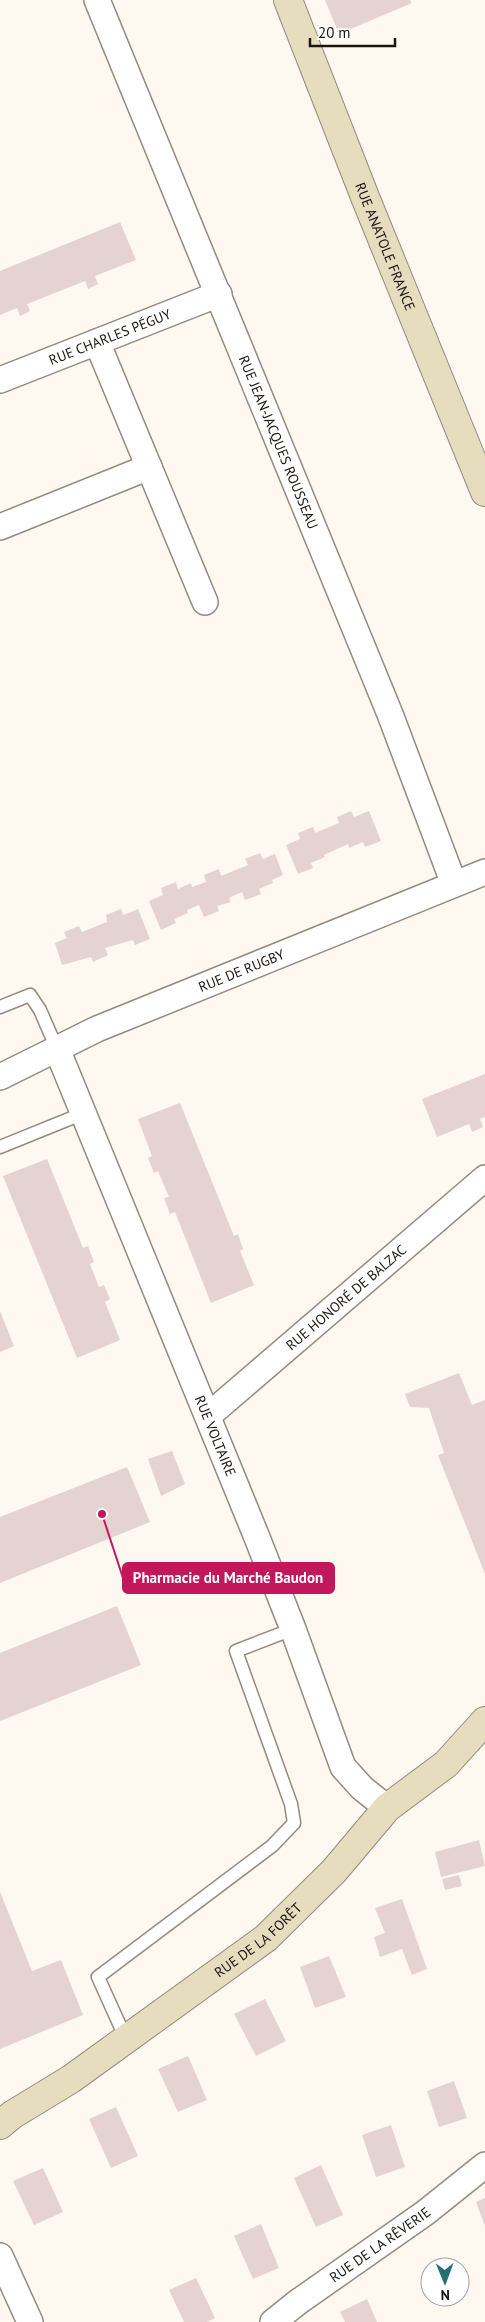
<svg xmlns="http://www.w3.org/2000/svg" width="485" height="2322" viewBox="0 0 485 2322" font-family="'PT Sans',sans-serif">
  <rect width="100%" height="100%" fill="#fff8f0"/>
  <!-- building -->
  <g fill="#e5d3d1">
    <path d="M 325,0 L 410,0 L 412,3 L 339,34 Z"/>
    <path d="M 120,222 L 136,260 L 95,276 L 98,284 L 88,289 L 85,281 L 27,304 L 30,311 L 20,316 L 17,308 L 0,315 L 0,271 Z"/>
    <path d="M 351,811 L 354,817 L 369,811 L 381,841 L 365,847 L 363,842 L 349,848 L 348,844 L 324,855 L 325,857 L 311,863 L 313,868 L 298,874 L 286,845 L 300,839 L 298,833 L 313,827 L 315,833 L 339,823 L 337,817 Z"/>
    <path d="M 260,853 L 263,859 L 275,854 L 283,875 L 272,880 L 273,883 L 259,889 L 261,894 L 245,900 L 242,892 L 229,898 L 231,902 L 217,906 L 219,911 L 204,917 L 199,905 L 187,910 L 188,913 L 174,919 L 176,923 L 161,930 L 149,901 L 163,895 L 161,888 L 176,882 L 178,889 L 191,883 L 192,887 L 206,882 L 204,875 L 219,869 L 221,876 L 248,865 L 245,859 Z"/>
    <path d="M 121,909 L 123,915 L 138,909 L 150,939 L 135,945 L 133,940 L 105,948 L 108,955 L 93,962 L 91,957 L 62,965 L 55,943 L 67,938 L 64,932 L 79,926 L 82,932 L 107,922 L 106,915 Z"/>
    <path d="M 485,1074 L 485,1117 L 480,1119 L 483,1127 L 472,1132 L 469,1124 L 437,1137 L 422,1099 Z"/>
    <path d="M 180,1103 L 234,1236 L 238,1234 L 243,1249 L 240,1251 L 254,1285 L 211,1303 L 175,1212 L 170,1214 L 164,1198 L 169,1197 L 158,1171 L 154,1173 L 148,1158 L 152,1156 L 138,1119 Z"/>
    <path d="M 47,1159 L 83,1248 L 88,1246 L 94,1262 L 90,1264 L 99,1287 L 104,1285 L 110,1299 L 105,1302 L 120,1340 L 77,1358 L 3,1176 Z"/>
    <path d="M 0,1311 L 14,1346 L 0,1352 Z"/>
    <path d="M 459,1373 L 472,1405 L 485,1400 L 485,1574 L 438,1455 L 444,1453 L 429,1408 L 410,1407 L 405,1394 Z"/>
    <path d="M 172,1451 L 185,1484 L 161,1496 L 148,1459 Z"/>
    <path d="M 127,1467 L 150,1522 L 0,1583 L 0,1517 Z"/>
    <path d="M 117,1606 L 141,1665 L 0,1721 L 0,1653 Z"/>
    <path d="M 479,1840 L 485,1866 L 441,1877 L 435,1852 Z"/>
    <path d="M 459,1875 L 462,1886 L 445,1890 L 442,1879 Z"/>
    <path d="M 0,1892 L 32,1971 L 61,1960 L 83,2015 L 0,2049 Z"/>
    <path d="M 402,1899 L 427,1969 L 412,1975 L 402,1949 L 380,1957 L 374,1937 L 385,1933 L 375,1908 Z"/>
    <path d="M 329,1956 L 346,1997 L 315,2008 L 300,1967 Z"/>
    <path d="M 265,1999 L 286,2041 L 256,2056 L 234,2014 Z"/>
    <path d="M 188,2056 L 207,2100 L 178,2112 L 158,2069 Z"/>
    <path d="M 454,2081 L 467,2118 L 439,2127 L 427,2091 Z"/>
    <path d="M 116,2107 L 138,2156 L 111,2168 L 89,2119 Z"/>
    <path d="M 391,2125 L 405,2167 L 376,2177 L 362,2135 Z"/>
    <path d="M 321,2165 L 343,2215 L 316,2227 L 294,2178 Z"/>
    <path d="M 43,2168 L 63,2212 L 34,2225 L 13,2181 Z"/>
    <path d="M 485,2198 L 485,2226 L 476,2202 Z"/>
    <path d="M 261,2224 L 279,2268 L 253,2279 L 234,2236 Z"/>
    <path d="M 196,2278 L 215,2318 L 207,2322 L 184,2322 L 169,2290 Z"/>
    <path d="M 367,2299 L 377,2322 L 345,2322 L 340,2312 Z"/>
  </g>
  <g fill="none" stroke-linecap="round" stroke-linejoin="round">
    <!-- lane casing -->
    <g stroke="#948a7f" stroke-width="15">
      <g id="lane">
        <path d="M 0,1007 L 30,995 L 40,1010 L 57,1049"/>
        <path d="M 0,1147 L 84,1113"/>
        <path d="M 126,2039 L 98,1977 L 272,1846 L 294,1823 L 291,1804 L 236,1651 L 293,1629"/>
      </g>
    </g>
    <!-- street casing -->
    <g stroke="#948a7f" stroke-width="28">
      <g id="street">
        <path id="s1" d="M 97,0 L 390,714 L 454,884"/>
        <path d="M 97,342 L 205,602"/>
        <path id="s2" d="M 0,380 L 219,294"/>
        <path d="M 0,527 L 149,467"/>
        <path id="s3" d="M 57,1049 L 256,1535 L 293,1629 L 343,1767 L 362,1788 L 387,1808"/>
        <path id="s4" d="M 0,1077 L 97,1029 L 485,872"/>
        <path id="s5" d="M 208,1416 L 485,1178"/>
        <path d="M 0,2256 L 30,2322"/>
        <path id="s6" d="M 273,2322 L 298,2302 L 425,2213 L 485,2165"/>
      </g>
    </g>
    <!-- secondary casing -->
    <g stroke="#948a7f" stroke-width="30">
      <g id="secondary">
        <path id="s7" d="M 288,0 L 365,197 L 485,492"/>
        <path id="s8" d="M 0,2125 L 12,2115 L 71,2079 L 266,1938 L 334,1871 L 387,1808 L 446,1764 L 485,1721"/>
      </g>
    </g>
    <!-- lane -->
    <use href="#lane" stroke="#fff" stroke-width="12"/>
    <!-- street -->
    <use href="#street" stroke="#fff" stroke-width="25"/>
    <!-- secondary -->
    <use href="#secondary" stroke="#e6ddbf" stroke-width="28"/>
  </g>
  <g text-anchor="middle" stroke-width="5" stroke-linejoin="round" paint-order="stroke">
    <!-- street labels -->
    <g font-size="14" fill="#191511" stroke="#fff">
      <text dy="5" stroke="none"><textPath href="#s7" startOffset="265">RUE ANATOLE FRANCE</textPath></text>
      <text dy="5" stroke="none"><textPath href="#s2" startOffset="118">RUE CHARLES PÉGUY</textPath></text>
      <text dy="5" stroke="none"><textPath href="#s1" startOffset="478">RUE JEAN-JACQUES ROUSSEAU</textPath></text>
      <text dy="5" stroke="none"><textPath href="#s4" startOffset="264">RUE DE RUGBY</textPath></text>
      <text dy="5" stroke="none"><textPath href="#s5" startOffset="182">RUE HONORÉ DE BALZAC</textPath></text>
      <text dy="5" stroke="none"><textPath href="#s3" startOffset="418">RUE VOLTAIRE</textPath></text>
      <text dy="5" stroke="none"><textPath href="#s8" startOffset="318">RUE DE LA FORÊT</textPath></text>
      <text dy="5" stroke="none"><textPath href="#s6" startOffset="132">RUE DE LA RÊVERIE</textPath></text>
    </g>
  </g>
  <!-- callouts -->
  <path fill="none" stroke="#c2185b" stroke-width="2" d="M102 1514L123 1578"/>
  <circle fill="#c2185b" stroke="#fff" stroke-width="2" cx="102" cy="1514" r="5"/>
  <rect fill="#c2185b" stroke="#c2185b" stroke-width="2" x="123" y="1563" width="211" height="30" rx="5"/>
  <g font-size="15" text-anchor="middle" font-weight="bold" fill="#fff">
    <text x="228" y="1583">Pharmacie du Marché Baudon</text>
  </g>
  <!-- north arrow -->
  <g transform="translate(445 2282) rotate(179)"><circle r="24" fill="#ffffff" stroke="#a3a1a0"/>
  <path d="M0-4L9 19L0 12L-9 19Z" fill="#246f72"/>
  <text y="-8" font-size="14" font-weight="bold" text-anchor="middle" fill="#191511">N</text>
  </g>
  <!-- scale -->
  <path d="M310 38v8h85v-8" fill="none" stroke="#191511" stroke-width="2.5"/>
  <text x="318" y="38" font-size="15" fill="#191511" stroke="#ffffff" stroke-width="4" paint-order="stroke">20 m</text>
</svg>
